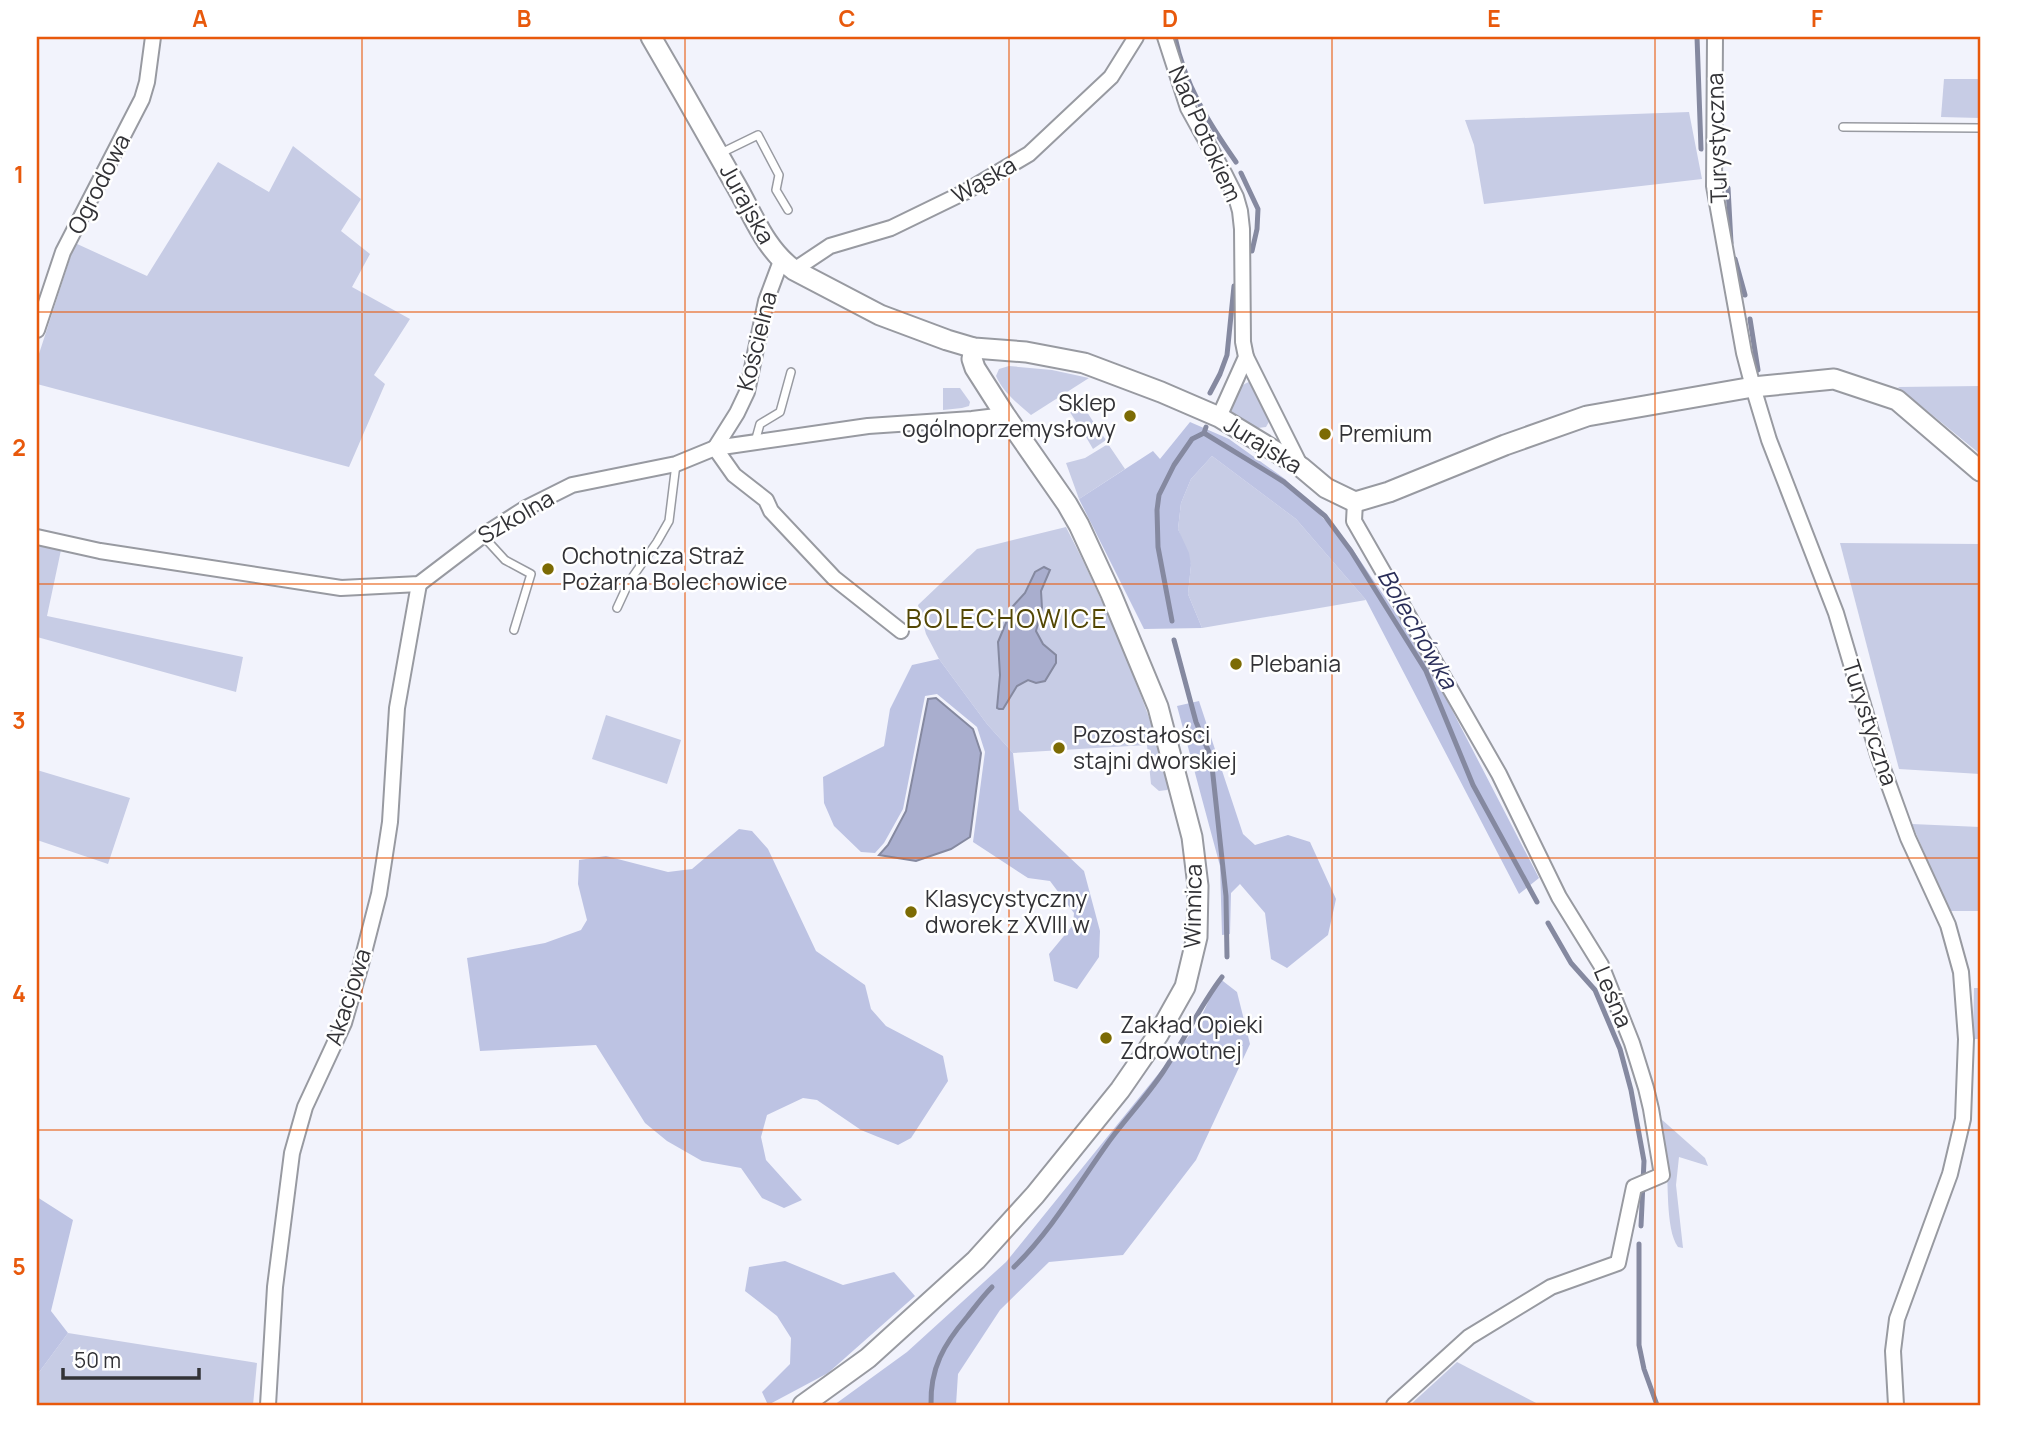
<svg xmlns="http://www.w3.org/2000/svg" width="2017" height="1442" viewBox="0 0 2017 1442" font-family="Manrope,sans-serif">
  <rect width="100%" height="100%" fill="#f2f3fc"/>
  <!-- green -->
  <g fill="#c7cce5">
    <path d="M 1944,79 L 1980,79 L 1980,118 L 1941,117 Z"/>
    <path d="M 1689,112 L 1702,179 L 1484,204 L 1474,145 L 1465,120 Z"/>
    <path d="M 293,146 L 361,199 L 341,231 L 370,254 L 352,287 L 410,319 L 374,375 L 385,384 L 349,467 L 37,384 L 37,360 L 75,243 L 147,276 L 218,162 L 269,192 Z"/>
    <path d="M 1009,366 L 1052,370 L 1089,378 L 1031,415 C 1017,403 1003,392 996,376 L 999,369 Z"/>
    <path d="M 1249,382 L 1252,382 L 1270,420 L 1266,427 L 1258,428 L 1232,414 C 1231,403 1238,385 1249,382 Z"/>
    <path d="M 1980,386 L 1980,454 L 1898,387 Z"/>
    <path d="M 943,388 L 960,388 L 970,402 L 969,406 L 962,408 L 943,410 Z"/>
    <path d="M 1078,398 L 1096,426 L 1084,434 L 1066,406 Z"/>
    <path d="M 1098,429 L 1106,440 L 1093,449 L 1086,437 Z"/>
    <path d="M 1108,444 L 1125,469 L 1079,499 L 1066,463 L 1085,458 Z"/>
    <path d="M 1212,456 L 1296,519 L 1366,600 L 1202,628 L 1188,594 L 1191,565 L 1178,529 L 1181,503 L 1191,479 Z"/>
    <path d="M 1066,527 C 1109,610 1144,697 1172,785 L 1167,790 L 1159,791 L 1151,784 L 1147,745 L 1013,753 L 987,724 L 939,659 L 926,634 L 918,605 L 977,549 Z"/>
    <path d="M 1840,543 L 1980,544 L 1980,774 L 1899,769 Z"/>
    <path d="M 37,546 L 61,550 L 47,616 L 243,657 L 236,692 L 37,637 Z"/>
    <path d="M 606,715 L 681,740 L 667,784 L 592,759 Z"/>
    <path d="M 37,770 L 130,798 L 108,864 L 37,840 Z"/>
    <path d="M 1912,824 L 1980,827 L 1980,911 L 1949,911 Z"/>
    <path d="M 1974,988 L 1980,988 L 1980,1039 L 1973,1039 Z"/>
    <path d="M 1660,1118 L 1705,1158 L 1708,1166 L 1679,1157 L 1676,1185 L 1683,1248 L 1678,1247 C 1665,1229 1669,1179 1666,1156 C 1665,1143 1662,1131 1660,1118 Z"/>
    <path d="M 68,1333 L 257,1363 L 253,1405 L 37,1405 L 37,1375 Z"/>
    <path d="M 1457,1362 L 1540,1405 L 1410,1405 Z"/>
  </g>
  <!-- forest -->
  <g fill="#bdc3e3">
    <path d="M 1190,422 L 1229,439 L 1285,479 L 1351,547 L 1422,652 L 1539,878 L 1519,894 L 1366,600 L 1296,519 L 1212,456 L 1191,479 L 1181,503 L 1178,529 L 1189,553 L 1191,565 L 1188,594 L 1202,628 L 1144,629 L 1079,499 L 1153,451 L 1160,459 Z"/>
    <path d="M 939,659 L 987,724 L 1013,753 L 1019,810 L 1084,871 L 1100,931 L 1099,957 L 1077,989 L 1054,981 L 1049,954 L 1073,925 L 1074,913 L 1050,881 L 1028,878 L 973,842 L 985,752 L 977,727 L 937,694 L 925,696 L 903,809 L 884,843 L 875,853 L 861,852 L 834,826 L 824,803 L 823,777 L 884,746 L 890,709 L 912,665 Z"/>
    <path d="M 1199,701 L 1243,834 L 1255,845 L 1288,835 L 1310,842 L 1336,899 L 1328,935 L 1287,968 L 1271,959 L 1265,913 L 1240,884 L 1231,893 L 1230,934 L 1222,935 L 1220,866 L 1177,706 Z"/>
    <path d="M 739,829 L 752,831 L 768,849 L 816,951 L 865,985 L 871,1009 L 886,1026 L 943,1056 L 948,1081 L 911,1138 L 898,1145 L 861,1130 L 817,1100 L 803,1098 L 767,1115 L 761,1137 L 766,1160 L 802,1200 L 784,1208 L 762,1198 L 741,1168 L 702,1161 L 667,1141 L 645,1123 L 596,1045 L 480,1051 L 467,958 L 545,943 L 581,930 L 587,920 L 578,884 L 579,860 L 606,856 L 668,872 L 692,869 Z"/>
    <path d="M 1219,978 L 1237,992 L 1250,1044 L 1196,1160 L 1123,1255 L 1049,1262 L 1000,1310 L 958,1374 L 956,1405 L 834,1405 L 907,1352 L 1006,1262 L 1197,1026 Z"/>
    <path d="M 37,1197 L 73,1220 L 51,1311 L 68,1333 L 37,1375 Z"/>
    <path d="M 785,1261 L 843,1285 L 894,1272 L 915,1296 L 828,1373 L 768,1405 L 762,1392 L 790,1364 L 791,1338 L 777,1316 L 745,1291 L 749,1267 Z"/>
  </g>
  <!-- water -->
  <g fill="#a9aece" stroke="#8589a0" stroke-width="2">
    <path d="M 1044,567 L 1050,570 L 1041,591 L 1042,608 L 1036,631 L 1043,644 L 1056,655 L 1056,663 L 1045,681 L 1036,683 L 1028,680 L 1017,686 L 1003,709 L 999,709 L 997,708 L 1000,675 L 998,642 L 1013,606 L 1025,593 L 1035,572 Z"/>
    <path d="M 936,698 L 973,729 L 981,753 L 970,837 L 951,849 L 916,861 L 879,855 L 888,845 L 906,811 L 928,699 Z"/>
  </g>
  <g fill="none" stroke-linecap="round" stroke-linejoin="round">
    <!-- stream -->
    <g stroke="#8589a0" stroke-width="5">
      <path d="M 1175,37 C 1185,85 1208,122 1236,162"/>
      <path d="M 1697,37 L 1701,149"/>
      <path d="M 1241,173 L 1258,209 L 1257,229 L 1252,251"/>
      <path d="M 1728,188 L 1731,243"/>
      <path d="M 1735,259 L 1745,295"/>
      <path d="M 1750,319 L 1758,370"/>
      <path d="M 1210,393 L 1220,374 L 1227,355 L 1234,286"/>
      <path d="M 1206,427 L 1204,433 L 1284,482 L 1325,516 L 1351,551 L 1426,671 L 1473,785 L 1537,902"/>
      <path d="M 1172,621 L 1158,547 L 1157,510 L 1159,495 L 1174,465 L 1192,439 L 1204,433"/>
      <path d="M 1174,640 L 1196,722 L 1211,757 L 1226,896 L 1227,957"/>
      <path d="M 1548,923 L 1571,963 L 1595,990 L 1620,1049 L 1631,1090 L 1644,1161 L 1641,1226"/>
      <path d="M 1639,1244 L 1639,1345 L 1644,1369 L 1657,1405"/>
      <path d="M 1014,1267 C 1052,1230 1079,1183 1110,1140 C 1127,1117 1147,1096 1163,1072 C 1184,1041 1199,1007 1222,977"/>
      <path d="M 931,1405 C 930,1368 944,1344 967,1317 C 975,1307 983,1296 992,1287"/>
    </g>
    <!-- lane casing -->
    <g stroke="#989aa1" stroke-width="10">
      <g id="lane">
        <path d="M 1843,127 L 1980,128"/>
        <path d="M 719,154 L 758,135 L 779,175 L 776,190 L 788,210"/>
        <path d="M 755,442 L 760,424 L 780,412 L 791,372"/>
        <path d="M 483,536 L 505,560 L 531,574 L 514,630"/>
        <path d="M 617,608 L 629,582 L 657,542 L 669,521 L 676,464"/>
      </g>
    </g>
    <!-- street casing -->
    <g stroke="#989aa1" stroke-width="18">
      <g id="street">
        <path d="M 1165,37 L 1188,108 L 1224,173 L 1236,197 L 1240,211 L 1242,229 L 1243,342 L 1246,357 L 1219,417"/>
        <path d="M 1715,37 L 1714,186 L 1744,353 L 1753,387 L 1769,440 L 1836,613 L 1878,755 L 1908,838 L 1948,925 L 1961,972 L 1966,1039 L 1963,1119 L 1950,1174 L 1897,1319 L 1893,1351 L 1896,1405"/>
        <path d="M 794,270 L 830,246 L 891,228 L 965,192 L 1029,154 L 1111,77 L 1136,37"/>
        <path d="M 37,330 L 63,252 L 142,99 L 147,82 L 153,37"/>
        <path d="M 1246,357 L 1300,465"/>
        <path d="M 715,448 L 734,475 L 766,500 L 771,511 L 834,578 L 901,631"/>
        <path d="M 715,448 L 737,413 L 747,392 L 766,301 L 781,261"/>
        <path d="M 1355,502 L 1354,521 L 1499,774 L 1559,897 L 1601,965 L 1632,1043 L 1646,1088 L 1651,1109 L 1662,1175 L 1634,1187 L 1618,1263 L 1551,1287 L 1469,1337 L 1394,1405"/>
        <path d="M 37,537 L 100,551 L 341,588 L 419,584 L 482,536 L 526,508 L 572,485 L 676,464 L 715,448 L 868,426 L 972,419 L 1005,415"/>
        <path d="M 268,1405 L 275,1287 L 292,1153 L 305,1107 L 344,1023 L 360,968 L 379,894 L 390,822 L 397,708 L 419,584"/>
      </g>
    </g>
    <!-- secondary casing -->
    <g stroke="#989aa1" stroke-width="23">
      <g id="secondary">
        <path d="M 651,37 C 679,85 707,134 734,182 C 753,214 764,248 794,270 L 880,315 L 947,340 L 974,348 L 1026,352 L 1084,363 L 1161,392 L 1219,417 L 1301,467 L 1326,488 L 1355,502 L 1389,492 L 1505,445 L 1587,416 L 1753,387 L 1834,379 L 1897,400 L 1980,471"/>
        <path d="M 803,1405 L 868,1358 L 976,1260 L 1035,1195 L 1120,1090 L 1158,1035 L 1185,987 L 1197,937 L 1198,886 L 1192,837 L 1158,707 L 1111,594 L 1079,525 L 1067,504 L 1005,415 L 975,368 L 972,359 L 974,348"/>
      </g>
    </g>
    <!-- lane -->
    <use href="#lane" stroke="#fff" stroke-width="7"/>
    <!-- street -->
    <use href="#street" stroke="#fff" stroke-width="14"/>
    <!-- secondary -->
    <use href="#secondary" stroke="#fff" stroke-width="19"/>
  </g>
  <!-- grid -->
  <path fill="none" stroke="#e8590c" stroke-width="2" stroke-opacity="0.55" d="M 362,37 L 362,1405M 685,37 L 685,1405M 1009,37 L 1009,1405M 1332,37 L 1332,1405M 1655,37 L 1655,1405M 37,312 L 1980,312M 37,584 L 1980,584M 37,858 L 1980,858M 37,1130 L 1980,1130"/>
  <!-- markers -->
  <g fill="#7c6b04" stroke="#fff" stroke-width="2.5">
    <circle cx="1130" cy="416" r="7"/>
    <circle cx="1325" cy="434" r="7"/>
    <circle cx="548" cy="569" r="7"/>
    <circle cx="1236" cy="664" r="7"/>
    <circle cx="1059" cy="748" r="7"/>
    <circle cx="911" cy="912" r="7"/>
    <circle cx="1106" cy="1038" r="7"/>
  </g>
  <g text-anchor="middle" stroke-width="5" stroke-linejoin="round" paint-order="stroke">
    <!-- street labels -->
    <g font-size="23" fill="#323236" stroke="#fff">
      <text transform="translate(1205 134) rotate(66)" y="8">Nad Potokiem</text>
      <text transform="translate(1717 138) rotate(-92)" y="8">Turystyczna</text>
      <text transform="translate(984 180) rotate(-30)" y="8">Wąska</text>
      <text transform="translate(99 184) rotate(-63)" y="8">Ogrodowa</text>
      <text transform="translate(747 204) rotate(61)" y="8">Jurajska</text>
      <text transform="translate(757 341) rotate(-76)" y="8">Kościelna</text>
      <text transform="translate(1263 445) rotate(32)" y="8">Jurajska</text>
      <text transform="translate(516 517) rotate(-30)" y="8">Szkolna</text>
      <text transform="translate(1870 723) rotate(72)" y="8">Turystyczna</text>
      <text transform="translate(1193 906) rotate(-89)" y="8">Winnica</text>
      <text transform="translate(348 997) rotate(-72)" y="8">Akacjowa</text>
      <text transform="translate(1613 997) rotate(67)" y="8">Leśna</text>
    </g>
    <!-- poi labels -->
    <g font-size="23" fill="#323236" stroke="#fff" text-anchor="start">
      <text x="1116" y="411" text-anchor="end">Sklep<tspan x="1116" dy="26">ogólnoprzemysłowy</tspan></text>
      <text x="1339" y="442">Premium</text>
      <text x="562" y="564">Ochotnicza Straż<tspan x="562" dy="26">Pożarna Bolechowice</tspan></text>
      <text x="1250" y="672">Plebania</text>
      <text x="1073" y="743">Pozostałości<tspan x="1073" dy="26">stajni dworskiej</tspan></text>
      <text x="925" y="907">Klasycystyczny<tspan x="925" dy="26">dworek z XVIII w</tspan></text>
      <text x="1120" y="1033">Zakład Opieki<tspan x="1120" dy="26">Zdrowotnej</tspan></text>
    </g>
    <!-- water labels -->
    <g font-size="24" font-style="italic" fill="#292d58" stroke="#fff">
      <text transform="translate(1417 629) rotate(60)" y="8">Bolechówka</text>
    </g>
    <!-- quarter labels -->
    <g font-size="26" letter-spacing="2" fill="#534704" stroke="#fff">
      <text x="1007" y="628">BOLECHOWICE</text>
    </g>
  </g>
  <!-- border -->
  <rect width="2017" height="1442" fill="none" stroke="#ffffff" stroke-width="77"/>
  <!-- scale -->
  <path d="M63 1368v10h136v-10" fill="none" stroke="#323236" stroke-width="3.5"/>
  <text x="74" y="1368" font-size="21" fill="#323236" stroke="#ffffff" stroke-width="5" paint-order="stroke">50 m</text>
  <rect x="38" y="38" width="1941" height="1366" fill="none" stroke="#e8590c" stroke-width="2.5"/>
  <g font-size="23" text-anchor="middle" font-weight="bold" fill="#e8590c">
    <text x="200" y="27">A</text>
    <text x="524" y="27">B</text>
    <text x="847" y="27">C</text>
    <text x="1170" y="27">D</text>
    <text x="1494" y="27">E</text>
    <text x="1817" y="27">F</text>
    <text x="19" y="183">1</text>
    <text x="19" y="456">2</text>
    <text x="19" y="729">3</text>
    <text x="19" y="1002">4</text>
    <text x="19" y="1275">5</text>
  </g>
</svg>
